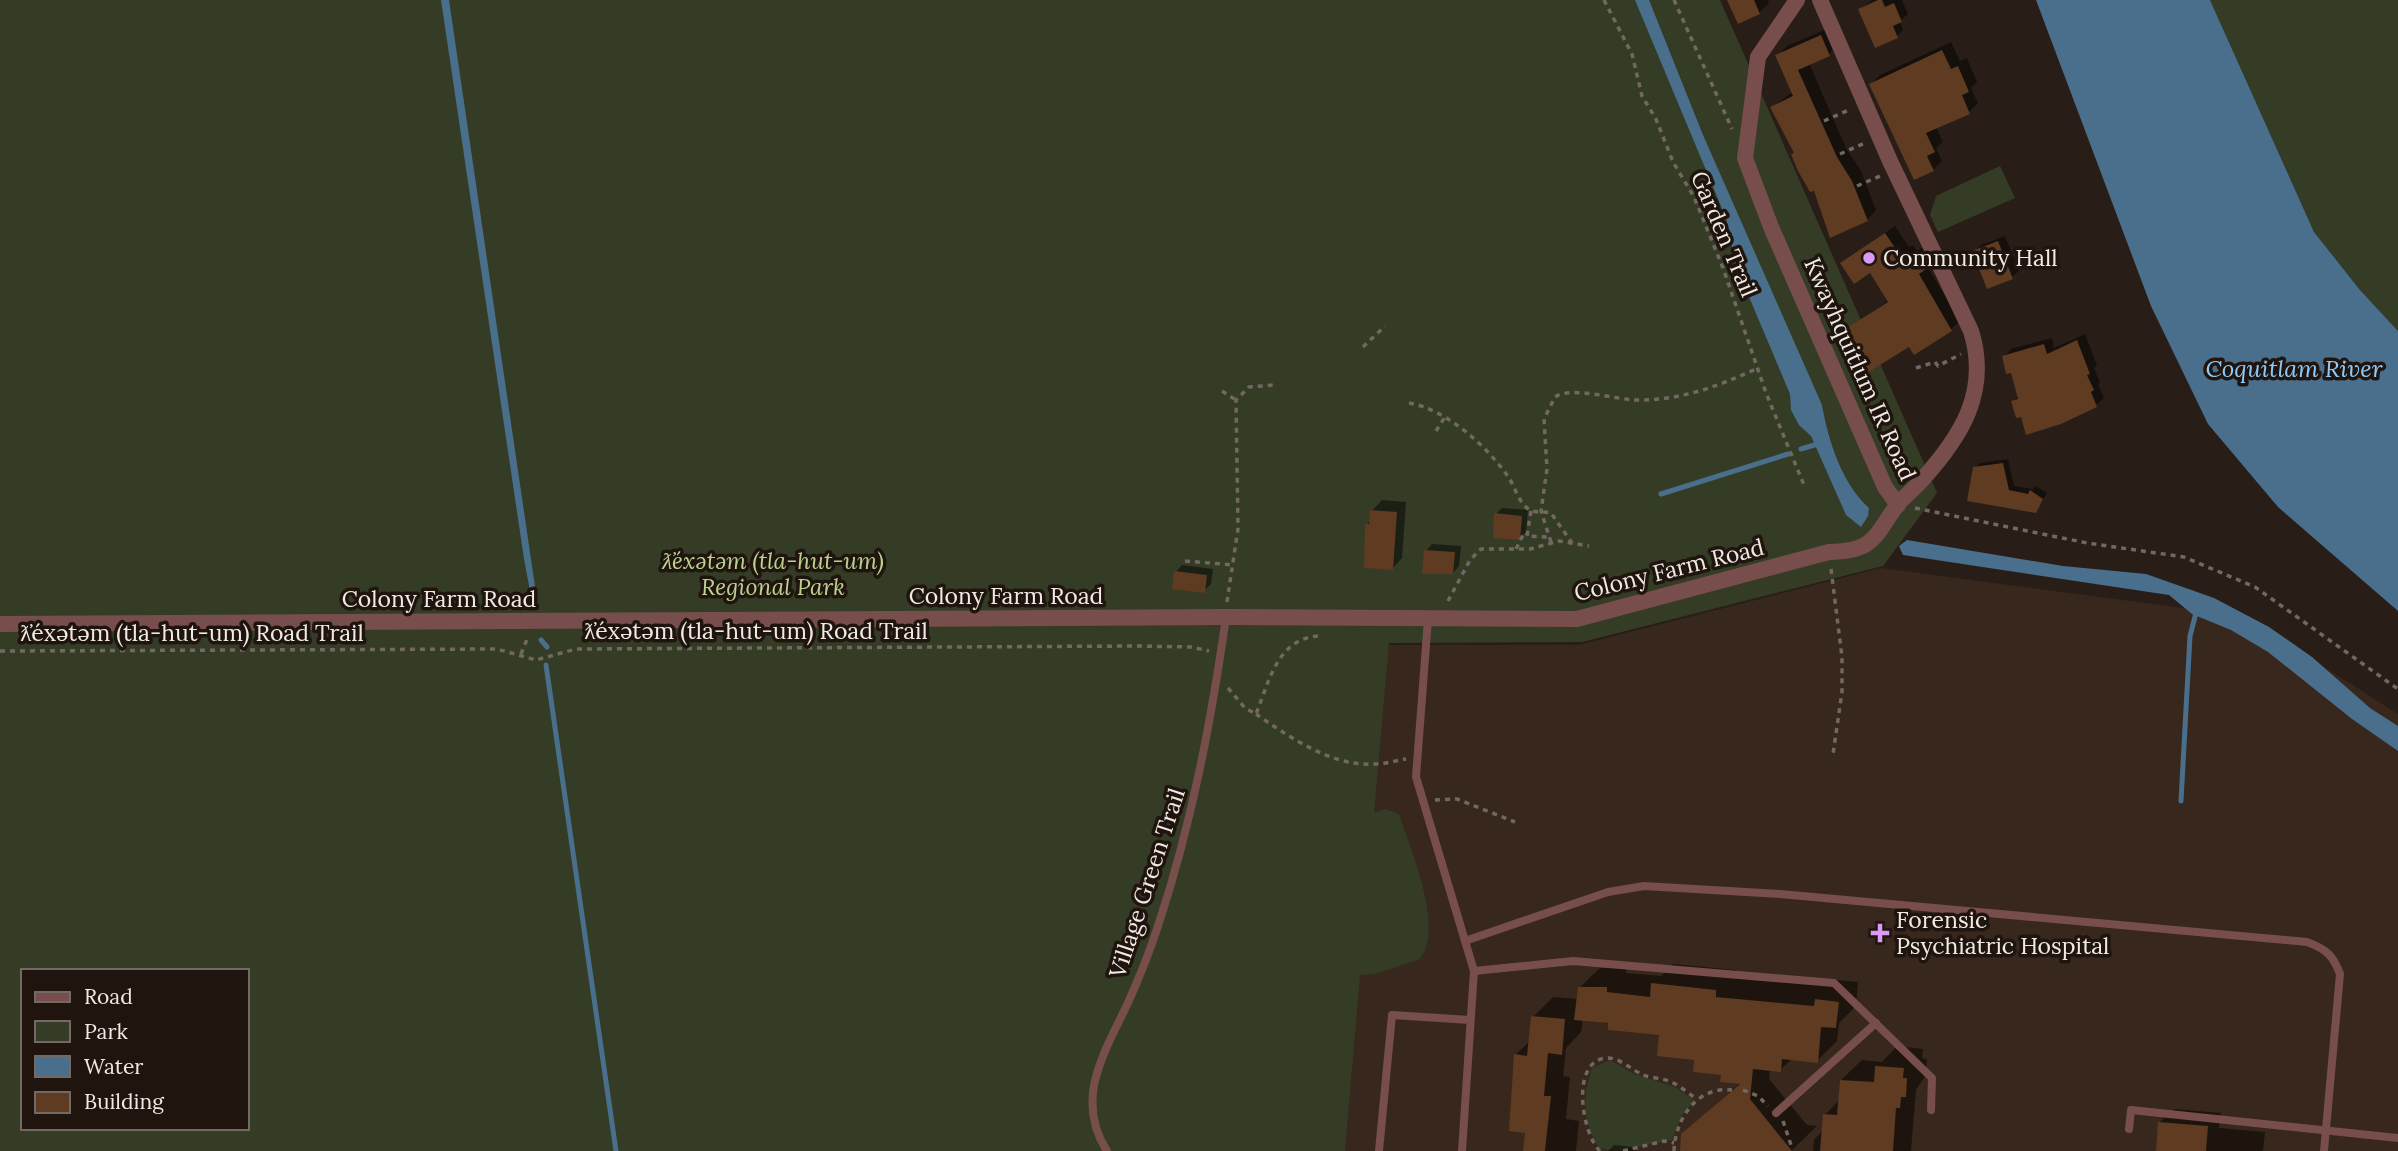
<svg xmlns="http://www.w3.org/2000/svg" width="2398" height="1151" viewBox="0 0 2398 1151" font-family="Lora,serif">
  <rect width="100%" height="100%" fill="#291e17"/>
  <!-- built -->
  <path fill="#37271c" d="M 1881,568 L 2244,616 L 2398,714 L 2398,1151 L 1343,1151 L 1386,645 L 1579,645 Z"/>
  <!-- green -->
  <g fill="#343c26" fill-rule="evenodd">
    <path d="M 0,0 L 1720,0 L 1937,493 L 1883,566 L 1582,642 L 1389,643 L 1374,813 L 1385,809 L 1399,814 C 1410,848 1445,928 1420,959 L 1375,974 L 1360,975 L 1345,1151 L 0,1151 ZM 23,971 L 247,971 L 247,1128 L 23,1128 Z"/>
    <path d="M 2210,0 L 2398,0 L 2398,331 L 2360,290 L 2314,232 Z"/>
    <path d="M 2000,166 L 2015,198 L 1938,232 L 1930,215 L 1936,196 Z"/>
    <path d="M 1610,1060 L 1634,1074 L 1675,1087 L 1694,1100 L 1681,1117 L 1672,1140 L 1616,1151 L 1599,1148 C 1583,1122 1582,1097 1592,1068 Z"/>
  </g>
  <!-- water -->
  <g fill="#496f8c">
    <path d="M 441,0 L 449,0 L 538,607 L 533,607 L 524,559 Z"/>
    <path d="M 1635,0 L 1649,0 L 1703,135 L 1822,405 C 1828,440 1842,484 1869,508 L 1868,516 L 1861,527 L 1846,515 L 1811,436 L 1799,425 L 1791,410 L 1790,394 L 1736,266 L 1726,218 Z"/>
    <path d="M 2036,0 L 2210,0 L 2314,232 L 2360,290 L 2398,331 L 2398,611 L 2278,507 L 2208,424 L 2151,306 Z"/>
    <path d="M 1907,540 L 2063,566 L 2146,574 L 2214,598 L 2269,627 L 2312,657 L 2370,708 L 2398,726 L 2398,751 L 2352,719 L 2268,652 L 2231,630 L 2192,614 L 2169,595 L 1903,555 L 1899,546 Z"/>
  </g>
  <!-- shadow -->
  <g fill="#0007">
    <path d="M 1729,0 L 1768,0 L 1769,3 L 1759,13 Z"/>
    <path d="M 1872,0 L 1902,0 L 1908,14 L 1900,21 L 1903,30 L 1897,36 L 1860,9 Z"/>
    <path d="M 1831,27 L 1839,45 L 1829,54 L 1809,63 L 1846,148 L 1861,171 L 1876,210 L 1867,220 L 1827,218 L 1772,107 L 1793,92 L 1777,56 L 1787,46 Z"/>
    <path d="M 1951,42 L 1960,61 L 1967,58 L 1977,82 L 1971,88 L 1978,103 L 1969,112 L 1936,127 L 1943,142 L 1936,148 L 1942,161 L 1933,170 L 1871,84 L 1880,75 Z"/>
    <path d="M 1895,226 L 1909,247 L 1913,245 L 1917,251 L 1925,246 L 1934,259 L 1927,266 L 1960,321 L 1951,329 L 1910,345 L 1850,353 L 1839,335 L 1889,300 L 1871,270 L 1842,263 Z"/>
    <path d="M 2005,236 L 2019,271 L 2012,277 L 1974,252 L 1981,245 Z"/>
    <path d="M 2085,334 L 2097,365 L 2094,368 L 2100,382 L 2098,384 L 2104,398 L 2096,405 L 2022,415 L 2013,402 L 2019,396 L 2012,371 L 2004,357 L 2011,349 L 2052,338 L 2054,348 Z"/>
    <path d="M 2008,459 L 2014,486 L 2033,489 L 2036,486 L 2047,493 L 2036,511 L 1975,468 L 1980,463 Z"/>
    <path d="M 1382,500 L 1406,502 L 1402,558 L 1392,569 L 1367,524 L 1371,520 L 1372,511 Z"/>
    <path d="M 1502,508 L 1528,510 L 1526,532 L 1519,538 L 1496,514 Z"/>
    <path d="M 1432,544 L 1461,546 L 1459,566 L 1453,573 L 1426,551 Z"/>
    <path d="M 1182,565 L 1213,569 L 1211,584 L 1204,591 L 1176,572 Z"/>
    <path d="M 1673,964 L 1736,970 L 1735,977 L 1830,986 L 1837,980 L 1858,982 L 1856,1006 L 1839,1023 L 1837,1041 L 1817,1061 L 1792,1059 L 1780,1070 L 1770,1069 L 1769,1079 L 1807,1125 L 1817,1126 L 1791,1151 L 1682,1151 L 1683,1134 L 1740,1083 L 1696,1058 L 1661,1033 L 1583,1019 L 1581,1032 L 1566,1048 L 1563,1076 L 1570,1077 L 1566,1119 L 1579,1121 L 1576,1151 L 1525,1151 L 1527,1132 L 1515,1055 L 1531,1040 L 1533,1017 L 1553,997 L 1578,999 L 1579,988 L 1600,968 L 1627,968 L 1626,973 L 1661,976 Z"/>
    <path d="M 1897,1046 L 1923,1049 L 1922,1058 L 1927,1059 L 1926,1075 L 1916,1090 L 1911,1151 L 1813,1151 L 1814,1140 L 1823,1130 L 1825,1115 L 1840,1099 L 1841,1080 L 1862,1060 L 1882,1062 Z"/>
    <path d="M 2174,1109 L 2221,1113 L 2219,1128 L 2265,1132 L 2263,1151 L 2158,1151 L 2160,1122 Z"/>
    <path d="M 1614,1145 L 1634,1147 L 1637,1151 L 1608,1151 Z"/>
  </g>
  <g fill="none" stroke-linecap="round" stroke-linejoin="round">
    <!-- stream -->
    <g stroke="#496f8c" stroke-width="5">
      <path d="M 1801,449 L 1821,443"/>
      <path d="M 1661,494 L 1788,454"/>
      <path d="M 541,640 L 547,647"/>
      <path d="M 546,665 L 616,1151"/>
      <path d="M 2181,801 L 2190,636 L 2197,609"/>
    </g>
  </g>
  <!-- building -->
  <g fill="#5e3b21">
    <path d="M 1727,0 L 1754,0 L 1760,14 L 1738,24 Z"/>
    <path d="M 1878,0 L 1882,0 L 1885,7 L 1894,3 L 1902,22 L 1893,26 L 1898,38 L 1875,48 L 1858,9 Z"/>
    <path d="M 1821,35 L 1830,56 L 1798,70 L 1837,157 L 1852,181 L 1868,221 L 1830,238 L 1814,191 L 1810,192 L 1798,171 L 1791,154 L 1794,153 L 1770,107 L 1793,96 L 1775,55 Z"/>
    <path d="M 1942,50 L 1951,69 L 1958,66 L 1969,92 L 1962,95 L 1970,114 L 1926,133 L 1935,152 L 1927,156 L 1934,171 L 1914,180 L 1869,84 Z"/>
    <path d="M 1885,233 L 1900,255 L 1904,252 L 1908,258 L 1916,253 L 1926,269 L 1919,274 L 1952,331 L 1914,355 L 1909,347 L 1867,373 L 1862,365 L 1854,370 L 1845,356 L 1849,354 L 1837,334 L 1888,302 L 1870,273 L 1854,284 L 1840,263 Z"/>
    <path d="M 1998,241 L 2013,279 L 1987,289 L 1972,251 Z"/>
    <path d="M 2077,340 L 2090,374 L 2087,375 L 2094,390 L 2091,392 L 2097,407 L 2061,424 L 2026,435 L 2021,417 L 2016,418 L 2011,401 L 2018,399 L 2011,373 L 2006,374 L 2002,356 L 2044,344 L 2047,354 Z"/>
    <path d="M 2003,463 L 2009,490 L 2028,494 L 2030,490 L 2043,499 L 2036,513 L 1967,501 L 1973,467 Z"/>
    <path d="M 1370,510 L 1397,512 L 1393,570 L 1364,568 L 1365,524 L 1369,524 Z"/>
    <path d="M 1494,513 L 1522,516 L 1520,540 L 1493,538 Z"/>
    <path d="M 1424,550 L 1455,552 L 1453,574 L 1422,574 Z"/>
    <path d="M 1174,571 L 1207,575 L 1205,593 L 1172,589 Z"/>
    <path d="M 1651,983 L 1716,990 L 1716,997 L 1814,1006 L 1815,999 L 1839,1002 L 1836,1028 L 1821,1027 L 1818,1063 L 1782,1059 L 1781,1072 L 1753,1069 L 1750,1099 L 1792,1151 L 1680,1151 L 1681,1134 L 1740,1084 L 1720,1082 L 1721,1075 L 1693,1072 L 1694,1060 L 1657,1056 L 1659,1035 L 1608,1030 L 1608,1023 L 1574,1020 L 1578,987 L 1607,987 L 1607,992 L 1650,997 Z"/>
    <path d="M 1531,1016 L 1565,1019 L 1562,1055 L 1548,1053 L 1544,1096 L 1551,1096 L 1545,1151 L 1523,1151 L 1525,1133 L 1509,1131 L 1514,1054 L 1527,1056 Z"/>
    <path d="M 1875,1066 L 1904,1068 L 1903,1078 L 1907,1078 L 1906,1097 L 1901,1097 L 1900,1108 L 1896,1108 L 1893,1151 L 1820,1151 L 1823,1114 L 1837,1115 L 1840,1080 L 1874,1082 Z"/>
    <path d="M 2158,1122 L 2208,1126 L 2206,1151 L 2156,1151 Z"/>
  </g>
  <g fill="none" stroke-linecap="round" stroke-linejoin="round">
    <!-- path -->
    <g stroke="#726861" stroke-width="3.5" stroke-dasharray="5 5" stroke-linecap="butt">
      <path d="M 1604,0 L 1632,54 L 1642,96 L 1656,119 L 1673,162 L 1694,197 L 1723,268 L 1766,393 L 1804,485"/>
      <path d="M 1674,0 L 1732,129"/>
      <path d="M 1824,121 L 1851,109"/>
      <path d="M 1840,154 L 1865,143"/>
      <path d="M 1857,186 L 1880,176"/>
      <path d="M 1363,347 L 1385,326"/>
      <path d="M 1916,368 L 1935,362 L 1938,366 L 1961,354"/>
      <path d="M 1222,391 L 1236,400"/>
      <path d="M 1409,403 C 1446,409 1488,447 1509,478 C 1515,487 1519,504 1530,510 C 1535,513 1544,511 1551,513 L 1572,543"/>
      <path d="M 1436,431 L 1445,417"/>
      <path d="M 1915,508 L 2087,543 L 2184,557 L 2255,587 L 2398,689"/>
      <path d="M 1531,511 L 1527,536 L 1549,537"/>
      <path d="M 1551,542 L 1541,511 L 1547,469 L 1544,419 L 1555,397 C 1570,386 1614,399 1635,400 C 1679,401 1716,387 1756,369"/>
      <path d="M 1516,549 L 1523,535 L 1526,536"/>
      <path d="M 1185,561 L 1234,565"/>
      <path d="M 1831,569 L 1842,657 L 1842,692 L 1833,754"/>
      <path d="M 1448,601 L 1470,560 L 1481,549 L 1530,549 L 1559,541 L 1589,546"/>
      <path d="M 1227,602 L 1238,529 L 1236,400 L 1249,387 L 1274,385"/>
      <path d="M 0,651 L 497,649 L 536,660 L 576,649 L 1136,646 L 1191,647 L 1209,651"/>
      <path d="M 521,654 L 528,637"/>
      <path d="M 1228,688 L 1245,708 L 1256,714 C 1269,682 1277,639 1318,636"/>
      <path d="M 1256,714 C 1288,736 1332,767 1373,764 C 1384,764 1395,761 1406,759"/>
      <path d="M 1435,800 L 1457,799 L 1515,822"/>
      <path d="M 1743,1090 L 1758,1096 L 1768,1106"/>
      <path d="M 1783,1121 L 1791,1145"/>
      <path d="M 1600,1151 C 1581,1133 1570,1058 1608,1058 C 1620,1058 1632,1070 1643,1075 C 1651,1078 1661,1078 1669,1081 C 1679,1085 1688,1093 1697,1099"/>
      <path d="M 1623,1151 L 1664,1141 L 1674,1143"/>
      <path d="M 1674,1151 C 1675,1119 1697,1086 1732,1090"/>
    </g>
    <!-- service -->
    <g stroke="#774e4b" stroke-width="8">
      <path d="M 1428,619 L 1416,777 L 1474,971 L 1462,1151"/>
      <path d="M 1465,941 L 1608,892 L 1644,886 L 1780,894 L 2307,942 C 2326,949 2333,955 2340,974 L 2324,1151"/>
      <path d="M 1474,971 L 1573,961 L 1834,983 L 1932,1078 L 1931,1110"/>
      <path d="M 1776,1113 L 1876,1023"/>
      <path d="M 2129,1129 L 2131,1110 L 2398,1138"/>
      <path d="M 1107,1151 C 1094,1131 1090,1108 1094,1085 C 1100,1057 1114,1032 1126,1007 C 1139,979 1150,951 1159,923 C 1192,822 1211,722 1226,617"/>
      <path d="M 1379,1151 L 1392,1015 L 1470,1020"/>
    </g>
    <!-- minor -->
    <g stroke="#774e4b" stroke-width="16">
      <path d="M 1797,0 L 1758,57 L 1745,158 L 1771,227 L 1885,487 L 1898,505"/>
      <path d="M 0,624 L 1226,617 L 1577,619 L 1829,552 C 1876,551 1874,536 1898,504 C 1905,496 1914,489 1921,481 C 1961,437 1990,392 1971,331 L 1890,161 L 1820,0"/>
    </g>
  </g>
  <!-- markers -->
  <g fill="#da9af6" stroke="#1f150e" stroke-width="2.5">
    <circle cx="1869" cy="258" r="7"/>
    <path d="M1876.5 922.5h7v7h7v7h-7v7h-7v-7h-7v-7h7z"/>
  </g>
  <g text-anchor="middle" stroke-width="7" stroke-linejoin="round" paint-order="stroke">
    <!-- street labels -->
    <g font-size="23" fill="#f1eae4" stroke="#1f150e">
      <text transform="translate(1724 234) rotate(67)" y="8">Garden Trail</text>
      <text transform="translate(1860 369) rotate(66)" y="8">Kwayhquitlum IR Road</text>
      <text transform="translate(1669 570) rotate(-14)" y="8">Colony Farm Road</text>
      <text x="1006" y="604">Colony Farm Road</text>
      <text x="439" y="607">Colony Farm Road</text>
      <text x="756" y="639">ƛ̓éxətəm (tla-hut-um) Road Trail</text>
      <text x="192" y="641">ƛ̓éxətəm (tla-hut-um) Road Trail</text>
      <text transform="translate(1147 883) rotate(-72)" y="8">Village Green Trail</text>
    </g>
    <!-- poi labels -->
    <g font-size="23" fill="#f1eae4" stroke="#1f150e" text-anchor="start">
      <text x="1883" y="266">Community Hall</text>
      <text x="1896" y="928">Forensic<tspan x="1896" dy="26">Psychiatric Hospital</tspan></text>
    </g>
    <!-- park labels -->
    <g font-size="23" font-style="italic" fill="#bbd28f" stroke="#1f150e">
      <text x="773" y="569">ƛ̓éxətəm (tla-hut-um)<tspan x="773" dy="26">Regional Park</tspan></text>
    </g>
    <!-- water labels -->
    <g font-size="24" font-style="italic" fill="#8dcafb" stroke="#1f150e">
      <text x="2294" y="377">Coquitlam River</text>
    </g>
  </g>
  <!-- legend -->
  <rect x="21" y="969" width="228" height="161" fill="#1f150e" stroke="#736a64" stroke-width="2"/>
  <rect x="35" y="992" width="35" height="10" fill="#774e4b" stroke="#736a64" stroke-width="2"/>
  <text x="84" y="1004" font-size="21" fill="#f1eae4">Road</text>
  <rect x="35" y="1021" width="35" height="21" fill="#343c26" stroke="#736a64" stroke-width="2"/>
  <text x="84" y="1039" font-size="21" fill="#f1eae4">Park</text>
  <rect x="35" y="1056" width="35" height="21" fill="#496f8c" stroke="#736a64" stroke-width="2"/>
  <text x="84" y="1074" font-size="21" fill="#f1eae4">Water</text>
  <rect x="35" y="1092" width="35" height="21" fill="#5e3b21" stroke="#736a64" stroke-width="2"/>
  <text x="84" y="1109" font-size="21" fill="#f1eae4">Building</text>
</svg>
